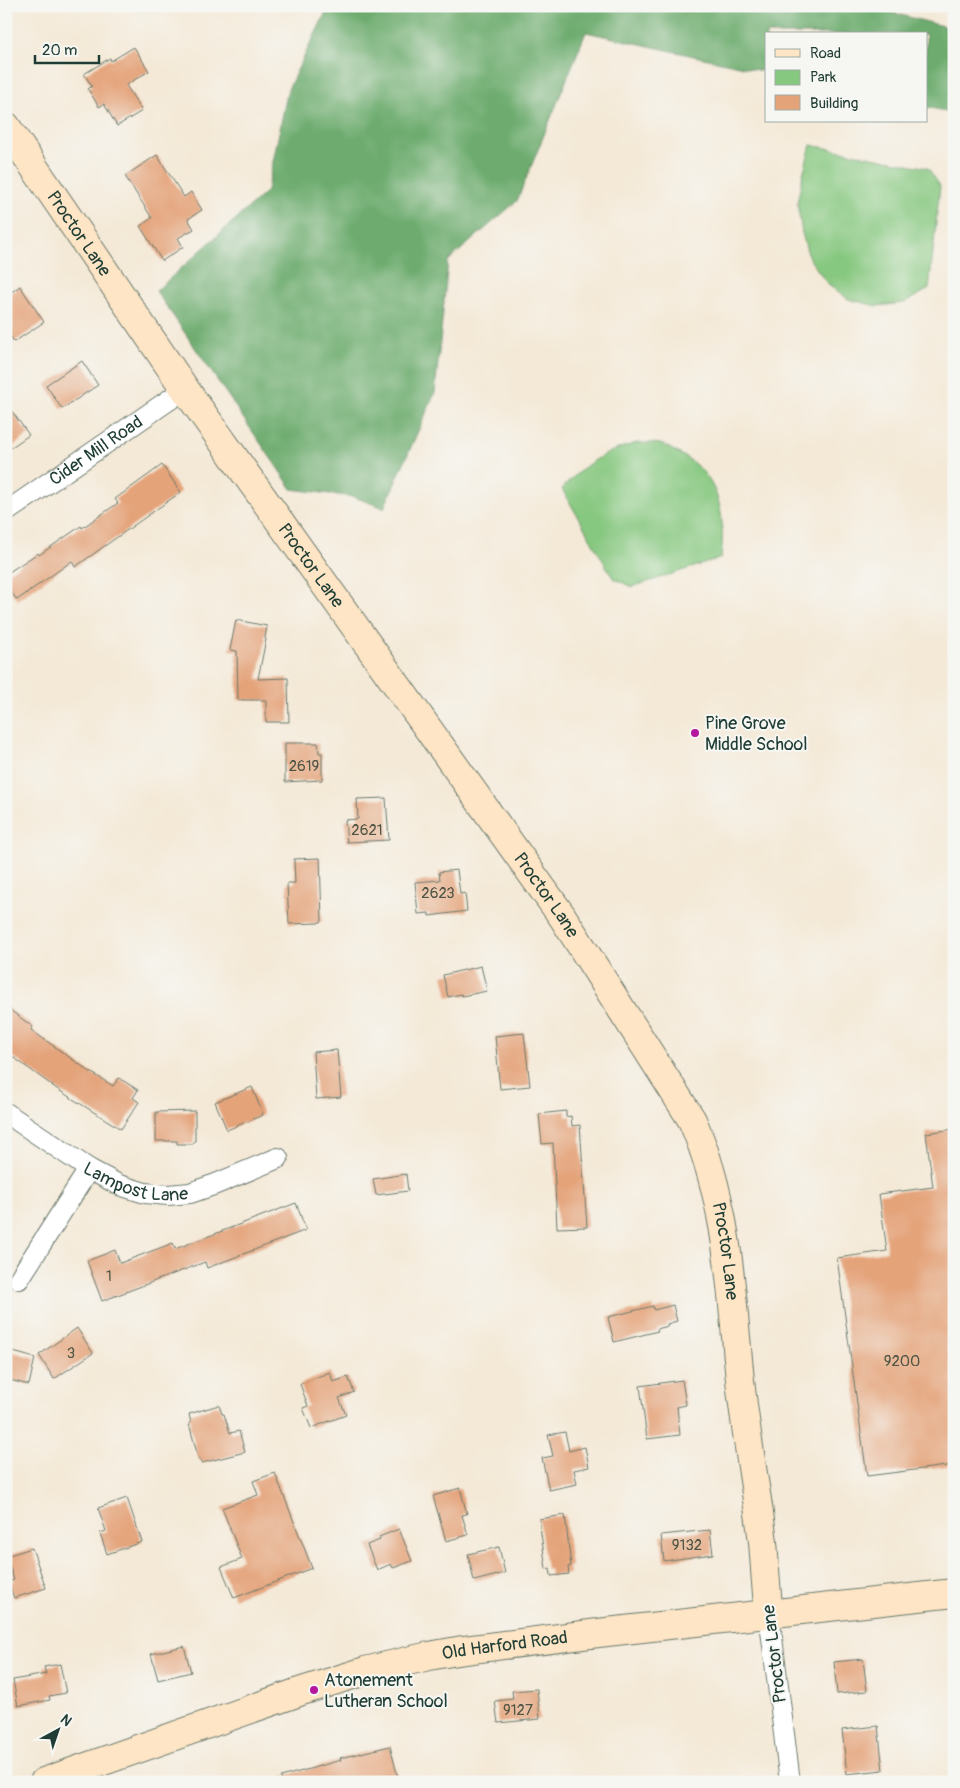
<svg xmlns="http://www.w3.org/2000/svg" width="960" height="1788" viewBox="0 0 960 1788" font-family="Pangolin,sans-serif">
  <rect width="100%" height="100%" fill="#f6f6f2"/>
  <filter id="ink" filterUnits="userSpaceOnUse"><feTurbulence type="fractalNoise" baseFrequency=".02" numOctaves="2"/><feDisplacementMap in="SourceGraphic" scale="10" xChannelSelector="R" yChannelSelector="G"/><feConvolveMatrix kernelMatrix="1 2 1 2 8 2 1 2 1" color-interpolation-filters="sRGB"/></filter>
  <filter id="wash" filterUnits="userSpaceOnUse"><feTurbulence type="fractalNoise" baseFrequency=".0096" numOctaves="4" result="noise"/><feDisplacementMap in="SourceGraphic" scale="20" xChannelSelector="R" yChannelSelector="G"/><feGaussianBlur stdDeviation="1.12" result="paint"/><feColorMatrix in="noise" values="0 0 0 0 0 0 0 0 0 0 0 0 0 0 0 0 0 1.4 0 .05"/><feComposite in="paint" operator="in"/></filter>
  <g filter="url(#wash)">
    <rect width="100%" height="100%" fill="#f4e9d7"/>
    <!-- green -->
    <g fill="#87c880" stroke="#53825a">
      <path d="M 811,145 L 928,168 L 940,186 L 929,289 L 904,303 L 877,306 L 848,299 L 826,282 L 809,258 L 802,233 L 797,203 L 803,174 Z"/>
      <path d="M 637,443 C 645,443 653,443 660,444 C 666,445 672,450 678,453 C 720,474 726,514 721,558 L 632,587 L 613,578 L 562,489 C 585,463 604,452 637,443 Z"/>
    </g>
    <!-- forest -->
    <path fill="#6dac6e" stroke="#467451" d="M 329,6 L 867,6 L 954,29 L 954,113 L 926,107 L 926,34 L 766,34 L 766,72 L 586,32 L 517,201 L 448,261 L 435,393 L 384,508 L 354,497 L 292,489 L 156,291 L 267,191 L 288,89 Z"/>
    <g id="blocks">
      <!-- building -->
      <g fill="#e4a379">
        <path d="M 134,47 L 149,71 L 126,85 L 142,111 L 117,126 L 104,104 L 99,107 L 88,89 L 92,86 L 84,74 L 110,58 L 111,61 Z"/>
        <path d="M 157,155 L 184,197 L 191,192 L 202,210 L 188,219 L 194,229 L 178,238 L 183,247 L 162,261 L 140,226 L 152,218 L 125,176 Z"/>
        <path d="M 20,286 L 44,322 L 14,342 L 6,329 L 6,296 Z"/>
        <path d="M 82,361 L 98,385 L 62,409 L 46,385 Z"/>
        <path d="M 6,403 L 29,435 L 6,451 Z"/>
        <path d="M 162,465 L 181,492 L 75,567 L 72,561 L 17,600 L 6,585 L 6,574 L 38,553 L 39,555 L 81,526 L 82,528 L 118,503 L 115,499 Z"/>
        <path d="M 236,620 L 267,626 L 265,638 L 266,639 L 258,679 L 288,678 L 289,722 L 266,722 L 266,700 L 238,700 L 237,651 L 230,650 Z"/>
        <path d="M 285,743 L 318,743 L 319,753 L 322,753 L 322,780 L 285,782 Z"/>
        <path d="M 386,798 L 389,840 L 347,842 L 345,820 L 358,819 L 357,799 Z"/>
        <path d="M 320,858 L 322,921 L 318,923 L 289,924 L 287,883 L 295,883 L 294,859 Z"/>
        <path d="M 457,870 L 460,894 L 465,893 L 467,911 L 429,916 L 429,913 L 418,914 L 415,882 L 440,880 L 439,872 Z"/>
        <path d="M 481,966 L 487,991 L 462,996 L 461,994 L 448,997 L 443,975 Z"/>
        <path d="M 6,1007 L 33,1027 L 31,1030 L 89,1071 L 113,1086 L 119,1078 L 138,1090 L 133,1098 L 139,1102 L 121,1129 L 60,1091 L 6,1052 Z"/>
        <path d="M 524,1033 L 530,1086 L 500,1089 L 495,1036 Z"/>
        <path d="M 337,1050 L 341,1097 L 316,1099 L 313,1052 Z"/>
        <path d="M 252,1087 L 263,1115 L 227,1130 L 215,1102 Z"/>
        <path d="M 195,1111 L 195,1141 L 194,1141 L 193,1144 L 177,1144 L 177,1141 L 156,1141 L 156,1112 Z"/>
        <path d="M 566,1111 L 566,1117 L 571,1116 L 572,1126 L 580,1125 L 587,1227 L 557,1228 L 553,1143 L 542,1144 L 539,1114 Z"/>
        <path d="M 954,1129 L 954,1465 L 867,1476 L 837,1258 L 887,1251 L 879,1194 L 933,1187 L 926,1133 Z"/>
        <path d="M 406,1174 L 408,1191 L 376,1195 L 373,1179 Z"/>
        <path d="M 296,1203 L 306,1230 L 207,1268 L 205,1262 L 102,1301 L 87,1261 L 115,1250 L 120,1263 L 173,1243 L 175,1249 Z"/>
        <path d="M 673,1305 L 677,1321 L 667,1324 L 668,1326 L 657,1329 L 658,1331 L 614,1342 L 608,1317 L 653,1306 L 654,1310 Z"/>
        <path d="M 77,1328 L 93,1353 L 54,1379 L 39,1355 Z"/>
        <path d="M 6,1350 L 35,1358 L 29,1385 L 6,1379 Z"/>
        <path d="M 330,1372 L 333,1382 L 348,1377 L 354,1392 L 339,1398 L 346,1415 L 311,1428 L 303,1408 L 308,1406 L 300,1384 Z"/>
        <path d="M 682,1380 L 686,1405 L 677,1407 L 680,1435 L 647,1439 L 640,1386 Z"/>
        <path d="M 219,1405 L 222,1414 L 224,1414 L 230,1433 L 239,1431 L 245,1452 L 202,1463 L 201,1460 L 199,1460 L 189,1424 L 191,1423 L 189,1414 Z"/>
        <path d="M 565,1432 L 569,1451 L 585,1447 L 589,1467 L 574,1470 L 577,1484 L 549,1490 L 542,1458 L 553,1456 L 548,1435 Z"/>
        <path d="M 275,1473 L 312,1568 L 234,1598 L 221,1567 L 242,1559 L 222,1508 L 258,1495 L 253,1481 Z"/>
        <path d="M 460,1488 L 467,1514 L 462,1515 L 468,1535 L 446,1541 L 433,1496 Z"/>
        <path d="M 127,1498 L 142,1542 L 107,1554 L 100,1533 L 106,1531 L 98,1508 Z"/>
        <path d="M 565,1515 L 571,1566 L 568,1567 L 569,1574 L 551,1576 L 550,1568 L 546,1569 L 539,1519 Z"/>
        <path d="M 399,1529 L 412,1561 L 393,1568 L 391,1564 L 377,1570 L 367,1545 L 380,1540 L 379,1537 Z"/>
        <path d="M 710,1530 L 713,1554 L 664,1561 L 661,1535 Z"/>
        <path d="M 499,1547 L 505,1573 L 474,1581 L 468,1554 Z"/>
        <path d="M 32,1548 L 46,1588 L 14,1598 L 8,1582 L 14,1580 L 6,1556 Z"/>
        <path d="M 184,1646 L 191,1672 L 158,1680 L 151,1654 Z"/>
        <path d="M 863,1659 L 867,1691 L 837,1694 L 834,1662 Z"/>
        <path d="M 60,1664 L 66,1693 L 49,1696 L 50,1700 L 18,1706 L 13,1680 L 46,1674 L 44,1667 Z"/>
        <path d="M 537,1689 L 540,1719 L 498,1723 L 495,1701 L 513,1699 L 512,1691 Z"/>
        <path d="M 878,1726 L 883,1770 L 847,1774 L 842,1730 Z"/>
        <path d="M 390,1746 L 399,1782 L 282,1782 L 281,1777 L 341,1760 L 340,1758 Z"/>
      </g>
    </g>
  </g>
  <g filter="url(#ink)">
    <use href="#blocks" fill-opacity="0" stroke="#6a796d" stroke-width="1"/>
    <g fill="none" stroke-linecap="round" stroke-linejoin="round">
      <!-- street casing -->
      <g stroke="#6a796d" stroke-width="22">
        <g id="street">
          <path id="s1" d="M 6,512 L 185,389"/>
          <path id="s2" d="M 6,1113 L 89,1169 L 119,1185 L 145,1193 L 168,1195 L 190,1193 L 216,1184 L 278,1158"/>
          <path d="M 19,1279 L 89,1169"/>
          <path d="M 769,1614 L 790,1782"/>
        </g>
      </g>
      <!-- secondary casing -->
      <g stroke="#6a796d" stroke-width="30">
        <g id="secondary">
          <path id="s3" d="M 6,126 L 185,389 L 562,916 L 692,1120 C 729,1204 731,1291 740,1380 C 746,1435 756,1488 763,1542 C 765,1566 766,1590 769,1614"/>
          <path id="s4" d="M 44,1782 L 299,1692 L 365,1671 L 429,1656 L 457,1651 L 598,1633 L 954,1593"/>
        </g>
      </g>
      <!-- street -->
      <use href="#street" stroke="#fff" stroke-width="20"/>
      <!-- secondary -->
      <use href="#secondary" stroke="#fde5c5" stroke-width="28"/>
    </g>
  </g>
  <!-- markers -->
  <g fill="#b5179e" stroke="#f6f6f2" stroke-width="2">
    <circle cx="695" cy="733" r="5"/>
    <circle cx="314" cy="1690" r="5"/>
  </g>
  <g text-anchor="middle" stroke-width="4" stroke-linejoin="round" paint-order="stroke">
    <!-- number labels -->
    <g font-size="15" fill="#505645">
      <text x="304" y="771">2619</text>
      <text x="367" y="835">2621</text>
      <text x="438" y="898">2623</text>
      <text x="109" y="1281">1</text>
      <text x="71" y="1358">3</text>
      <text x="902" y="1366">9200</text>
      <text x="687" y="1550">9132</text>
      <text x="518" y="1715">9127</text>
    </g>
    <!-- street labels -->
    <g font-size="18" fill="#1f3d34" stroke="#f6f6f2">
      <text dy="6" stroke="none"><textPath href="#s3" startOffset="130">Proctor Lane</textPath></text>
      <text dy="6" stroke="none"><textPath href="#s1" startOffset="109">Cider Mill Road</textPath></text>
      <text dy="6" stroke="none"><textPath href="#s3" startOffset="535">Proctor Lane</textPath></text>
      <text dy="6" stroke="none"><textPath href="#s3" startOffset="940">Proctor Lane</textPath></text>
      <text dy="6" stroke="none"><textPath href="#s2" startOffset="150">Lampost Lane</textPath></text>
      <text dy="6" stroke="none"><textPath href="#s3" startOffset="1344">Proctor Lane</textPath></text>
      <text dy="6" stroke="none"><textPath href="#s4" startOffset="482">Old Harford Road</textPath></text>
      <text transform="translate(774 1654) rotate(-97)" y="6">Proctor Lane</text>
    </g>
    <!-- poi labels -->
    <g font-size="18" fill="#1f3d34" stroke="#f6f6f2" text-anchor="start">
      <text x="705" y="729">Pine Grove<tspan x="705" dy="21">Middle School</tspan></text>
      <text x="324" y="1686">Atonement<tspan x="324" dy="21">Lutheran School</tspan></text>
    </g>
  </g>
  <!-- margin -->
  <rect width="960" height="1788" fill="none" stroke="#f6f6f2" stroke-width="25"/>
  <!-- legend -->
  <rect x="765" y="32" width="162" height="90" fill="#f6f6f2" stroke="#a0aca6"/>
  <rect x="775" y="49" width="25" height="8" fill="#fde5c5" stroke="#a0aca6"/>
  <text x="810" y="58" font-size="15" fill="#1f3d34">Road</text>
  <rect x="775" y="70" width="25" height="15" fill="#87c880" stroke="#a0aca6"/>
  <text x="810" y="82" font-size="15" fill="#1f3d34">Park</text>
  <rect x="775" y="95" width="25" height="15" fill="#e4a379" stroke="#a0aca6"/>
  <text x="810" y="108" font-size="15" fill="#1f3d34">Building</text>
  <!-- north arrow -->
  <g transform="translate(58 1730) rotate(40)" stroke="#f6f6f2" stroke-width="4" paint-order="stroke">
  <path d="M0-4L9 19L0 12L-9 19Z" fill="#1f3d34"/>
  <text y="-8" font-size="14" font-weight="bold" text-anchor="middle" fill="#1f3d34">N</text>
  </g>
  <!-- scale -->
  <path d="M35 55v8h64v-8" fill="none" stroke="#1f3d34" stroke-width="2.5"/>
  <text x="42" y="55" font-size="15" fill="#1f3d34" stroke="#f6f6f2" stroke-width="4" paint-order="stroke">20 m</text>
</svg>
